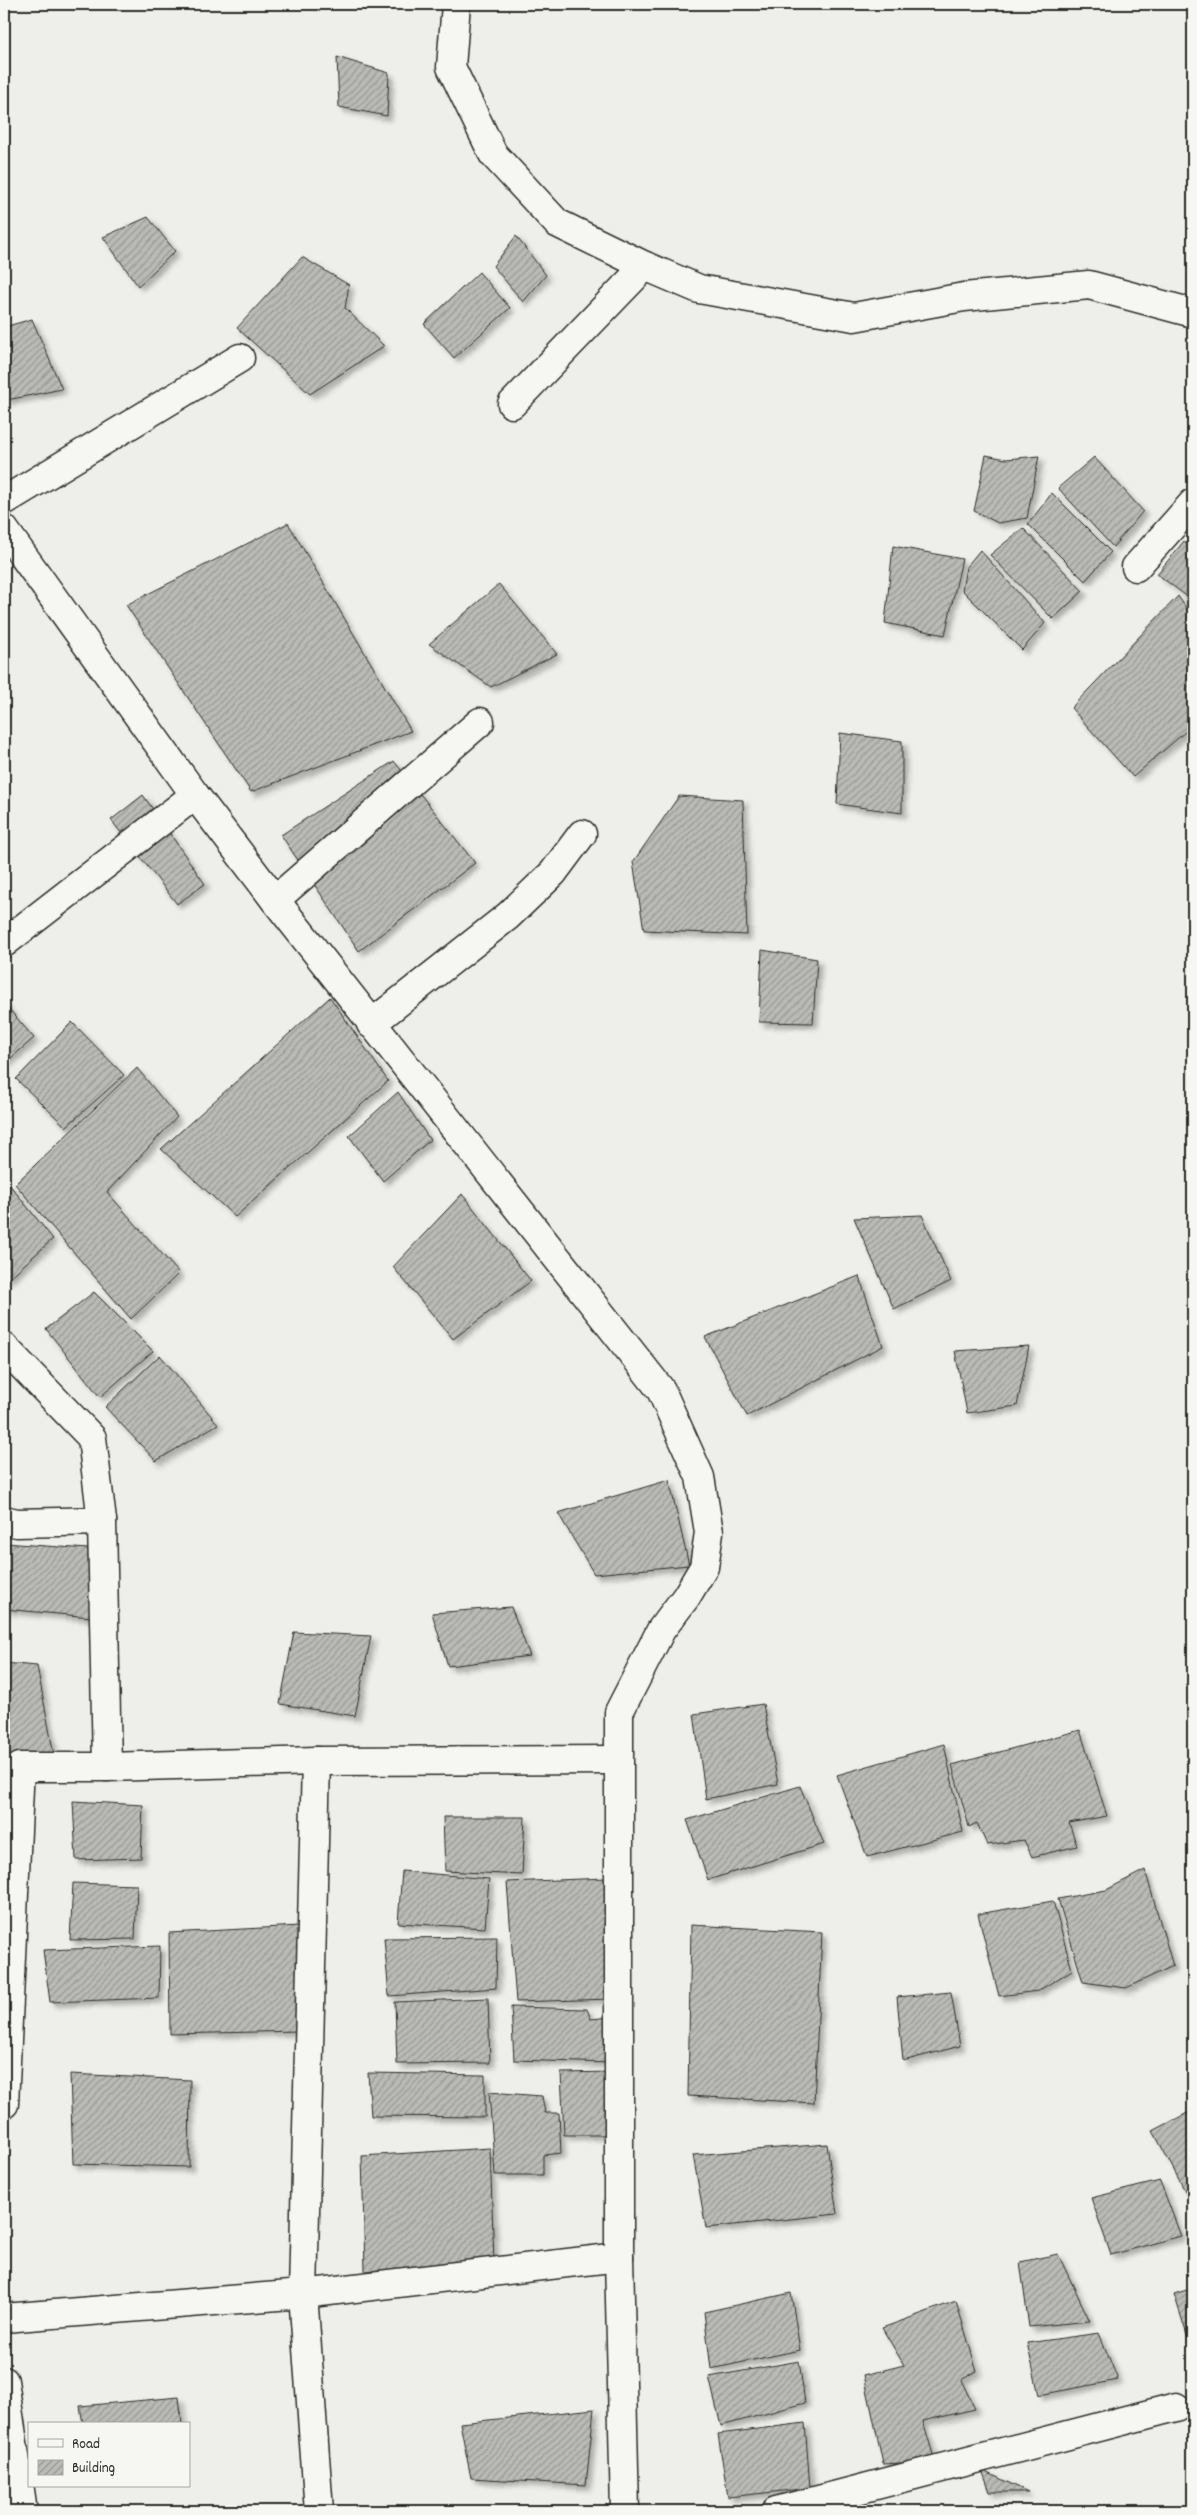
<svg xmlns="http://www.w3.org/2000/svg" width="1197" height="2515" viewBox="0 0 1197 2515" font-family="Dekko,sans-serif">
  <defs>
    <pattern id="building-hatch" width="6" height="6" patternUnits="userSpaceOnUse" patternTransform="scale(1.25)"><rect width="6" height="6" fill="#babab7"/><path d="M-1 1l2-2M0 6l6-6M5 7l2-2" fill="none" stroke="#979795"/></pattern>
    <filter id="shadow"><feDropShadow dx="4.5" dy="4.5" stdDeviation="2.5" flood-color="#0004"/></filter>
  </defs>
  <rect width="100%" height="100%" fill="#eeeeea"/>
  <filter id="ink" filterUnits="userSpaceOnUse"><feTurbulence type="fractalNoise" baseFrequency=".02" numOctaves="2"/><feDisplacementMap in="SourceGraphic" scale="10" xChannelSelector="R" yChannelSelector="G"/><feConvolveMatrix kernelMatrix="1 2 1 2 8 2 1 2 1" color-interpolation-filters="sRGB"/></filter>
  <g filter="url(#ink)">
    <!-- building -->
    <g fill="url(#building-hatch)" stroke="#2b2b2b" filter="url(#shadow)">
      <path d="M 337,57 L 389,73 L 387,116 L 339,107 Z"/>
      <path d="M 148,217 L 175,251 L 138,286 L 103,237 Z"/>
      <path d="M 516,236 L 546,275 L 523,302 L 493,266 Z"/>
      <path d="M 302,257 L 349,285 L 345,308 L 384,346 L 310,394 L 237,328 Z"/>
      <path d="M 479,272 L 510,308 L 454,358 L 424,324 Z"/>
      <path d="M 32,319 L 62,389 L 7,400 L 4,396 L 4,327 Z"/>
      <path d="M 986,455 L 1006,459 L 1039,456 L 1027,518 L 998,523 L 974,511 Z"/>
      <path d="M 1094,457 L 1143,511 L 1113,547 L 1058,488 Z"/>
      <path d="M 1052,493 L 1111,552 L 1085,581 L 1028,524 Z"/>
      <path d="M 288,523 L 411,731 L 251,792 L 126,605 Z"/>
      <path d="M 1023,528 L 1083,591 L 1053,619 L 990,555 Z"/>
      <path d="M 1193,528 L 1193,538 L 1188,534 Z"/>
      <path d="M 1184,541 L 1193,549 L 1193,601 L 1157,574 Z"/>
      <path d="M 893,546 L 962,559 L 945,635 L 885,623 Z"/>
      <path d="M 980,550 L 1045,623 L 1022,650 L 962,590 L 966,567 Z"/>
      <path d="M 499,584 L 557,654 L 491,687 L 429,644 Z"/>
      <path d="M 1178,596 L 1193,618 L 1193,725 L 1133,777 L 1071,708 Z"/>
      <path d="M 840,733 L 902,741 L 902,813 L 837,804 Z"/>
      <path d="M 394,761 L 475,863 L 359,951 L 281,835 Z"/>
      <path d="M 143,795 L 205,884 L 177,904 L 111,820 Z"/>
      <path d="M 679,796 L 743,800 L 747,935 L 644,930 L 633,862 Z"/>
      <path d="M 762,950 L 817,959 L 813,1023 L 759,1022 Z"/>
      <path d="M 330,997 L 388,1081 L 235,1217 L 161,1149 Z"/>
      <path d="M 4,1003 L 34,1038 L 4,1064 Z"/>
      <path d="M 72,1022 L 124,1075 L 66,1127 L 16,1079 Z"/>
      <path d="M 137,1068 L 177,1117 L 107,1192 L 179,1273 L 131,1319 L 15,1184 Z"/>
      <path d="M 398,1092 L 430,1140 L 383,1181 L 349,1136 Z"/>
      <path d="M 9,1184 L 53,1239 L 8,1279 L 4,1273 L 4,1189 Z"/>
      <path d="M 462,1194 L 531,1281 L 453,1339 L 393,1267 Z"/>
      <path d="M 922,1215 L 951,1281 L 894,1309 L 854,1218 Z"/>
      <path d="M 859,1276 L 883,1346 L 747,1416 L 705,1337 Z"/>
      <path d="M 94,1292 L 153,1351 L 100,1397 L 46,1329 Z"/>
      <path d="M 1029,1346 L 1017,1406 L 967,1413 L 955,1351 Z"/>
      <path d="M 160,1355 L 218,1424 L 156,1461 L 105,1407 Z"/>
      <path d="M 669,1480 L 689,1565 L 594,1574 L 558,1513 Z"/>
      <path d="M 4,1543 L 88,1549 L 91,1617 L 4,1609 Z"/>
      <path d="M 511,1607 L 530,1656 L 448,1666 L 432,1613 Z"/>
      <path d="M 294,1632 L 371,1636 L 355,1716 L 280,1704 Z"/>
      <path d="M 4,1663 L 37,1666 L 55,1760 L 4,1762 Z"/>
      <path d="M 763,1704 L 778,1784 L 706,1799 L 694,1714 Z"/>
      <path d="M 1080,1730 L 1107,1816 L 1069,1823 L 1077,1846 L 1032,1857 L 1024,1840 L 987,1845 L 977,1823 L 969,1827 L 952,1765 Z"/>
      <path d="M 944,1744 L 963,1832 L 867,1857 L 837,1775 Z"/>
      <path d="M 800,1786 L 824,1844 L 708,1880 L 687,1820 Z"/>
      <path d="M 73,1801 L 143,1805 L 141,1858 L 76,1860 Z"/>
      <path d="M 443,1817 L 525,1817 L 522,1875 L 445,1871 Z"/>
      <path d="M 1145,1870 L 1173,1966 L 1126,1988 L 1083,1982 L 1058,1899 L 1106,1890 Z"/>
      <path d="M 402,1871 L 489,1879 L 485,1928 L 398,1923 Z"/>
      <path d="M 606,1878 L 610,1999 L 516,2002 L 507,1882 Z"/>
      <path d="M 73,1883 L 137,1885 L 135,1939 L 70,1940 Z"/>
      <path d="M 1053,1901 L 1072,1970 L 1038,1991 L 999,1996 L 978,1914 Z"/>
      <path d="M 691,1925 L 822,1932 L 814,2103 L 688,2096 Z"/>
      <path d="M 299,1926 L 298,2031 L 170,2034 L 169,1933 Z"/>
      <path d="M 497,1937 L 496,1988 L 389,1996 L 384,1938 Z"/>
      <path d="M 160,1946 L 159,1998 L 50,2002 L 43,1950 Z"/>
      <path d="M 951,1992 L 960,2046 L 903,2061 L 897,1997 Z"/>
      <path d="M 488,1998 L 490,2063 L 397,2064 L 395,2002 Z"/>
      <path d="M 511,2007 L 587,2009 L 591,2019 L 611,2017 L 611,2063 L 514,2060 Z"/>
      <path d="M 612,2072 L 614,2135 L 564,2135 L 561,2073 Z"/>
      <path d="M 368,2073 L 485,2075 L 485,2117 L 371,2116 Z"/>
      <path d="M 70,2074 L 190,2080 L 189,2167 L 73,2164 Z"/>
      <path d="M 489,2092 L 542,2096 L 545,2113 L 559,2113 L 561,2153 L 543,2155 L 543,2175 L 495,2175 Z"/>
      <path d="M 1193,2110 L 1193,2201 L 1191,2202 L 1153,2131 Z"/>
      <path d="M 827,2144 L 837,2214 L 706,2228 L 693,2155 Z"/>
      <path d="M 490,2148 L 494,2263 L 365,2271 L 362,2156 Z"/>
      <path d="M 1160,2181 L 1181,2236 L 1111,2255 L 1091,2198 Z"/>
      <path d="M 1058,2254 L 1090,2321 L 1029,2327 L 1020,2262 Z"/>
      <path d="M 1193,2288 L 1193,2354 L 1174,2294 Z"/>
      <path d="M 791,2293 L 800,2350 L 711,2369 L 704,2312 Z"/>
      <path d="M 956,2301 L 977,2371 L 961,2380 L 975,2409 L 923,2421 L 935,2461 L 883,2464 L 864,2375 L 904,2365 L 882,2328 Z"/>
      <path d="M 1099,2333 L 1118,2380 L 1039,2395 L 1027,2343 Z"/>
      <path d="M 799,2361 L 805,2403 L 721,2426 L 709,2377 Z"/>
      <path d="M 179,2397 L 182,2424 L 83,2424 L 80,2406 Z"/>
      <path d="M 594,2409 L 586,2485 L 471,2478 L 460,2423 Z"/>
      <path d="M 805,2423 L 810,2488 L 728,2497 L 718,2434 Z"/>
      <path d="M 982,2470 L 1028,2492 L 990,2492 Z"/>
    </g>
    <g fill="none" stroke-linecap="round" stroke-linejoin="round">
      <!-- minor casing -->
      <g stroke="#2b2b2b" stroke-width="31">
        <g id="minor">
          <path d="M 456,4 L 451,67 L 493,154 L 557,223 L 645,266 L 699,289 L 854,317 L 964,297 L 1089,285 L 1193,313"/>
          <path d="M 512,404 L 645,266"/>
          <path d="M 4,501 L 240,358"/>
          <path d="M 4,529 L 195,795 L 275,900 L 661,1390 L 700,1477 L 709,1532 L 704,1567 L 686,1597 L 661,1630 L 619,1712 L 619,2257 L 625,2511"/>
          <path d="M 1136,567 L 1193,503"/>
          <path d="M 275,900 L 480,722"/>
          <path d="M 4,943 L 195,795"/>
          <path d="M 371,1024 L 508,916 L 553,873 L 582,834"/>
          <path d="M 4,1347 L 92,1438 L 102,1521 L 107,1767 L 316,1761 L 618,1760"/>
          <path d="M 4,1520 L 17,1523 L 102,1521"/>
          <path d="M 316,1761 L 303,2294 L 319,2511"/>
          <path d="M 4,2104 L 20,1767 L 107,1767"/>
          <path d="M 4,2318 L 303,2294 L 619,2257"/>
          <path d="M 4,2381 L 23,2511"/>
          <path d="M 776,2511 L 1176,2407"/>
        </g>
      </g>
      <!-- minor -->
      <use href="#minor" stroke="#f6f6f2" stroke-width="28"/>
    </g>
  </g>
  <!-- margin -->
  <rect width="1197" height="2515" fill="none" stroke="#f6f6f2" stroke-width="20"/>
  <rect x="10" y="10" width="1177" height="2495" fill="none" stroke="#2b2b2b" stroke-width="2" filter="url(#ink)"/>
  <!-- legend -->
  <rect x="28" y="2422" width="162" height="65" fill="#f6f6f2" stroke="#a5a5a2"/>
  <rect x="38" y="2439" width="25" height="8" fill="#f6f6f2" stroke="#a5a5a2"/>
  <text x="72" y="2448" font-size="15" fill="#2b2b2b">Road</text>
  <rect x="38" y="2460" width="25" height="15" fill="url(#building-hatch)" stroke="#a5a5a2"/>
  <text x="72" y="2472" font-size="15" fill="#2b2b2b">Building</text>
</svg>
